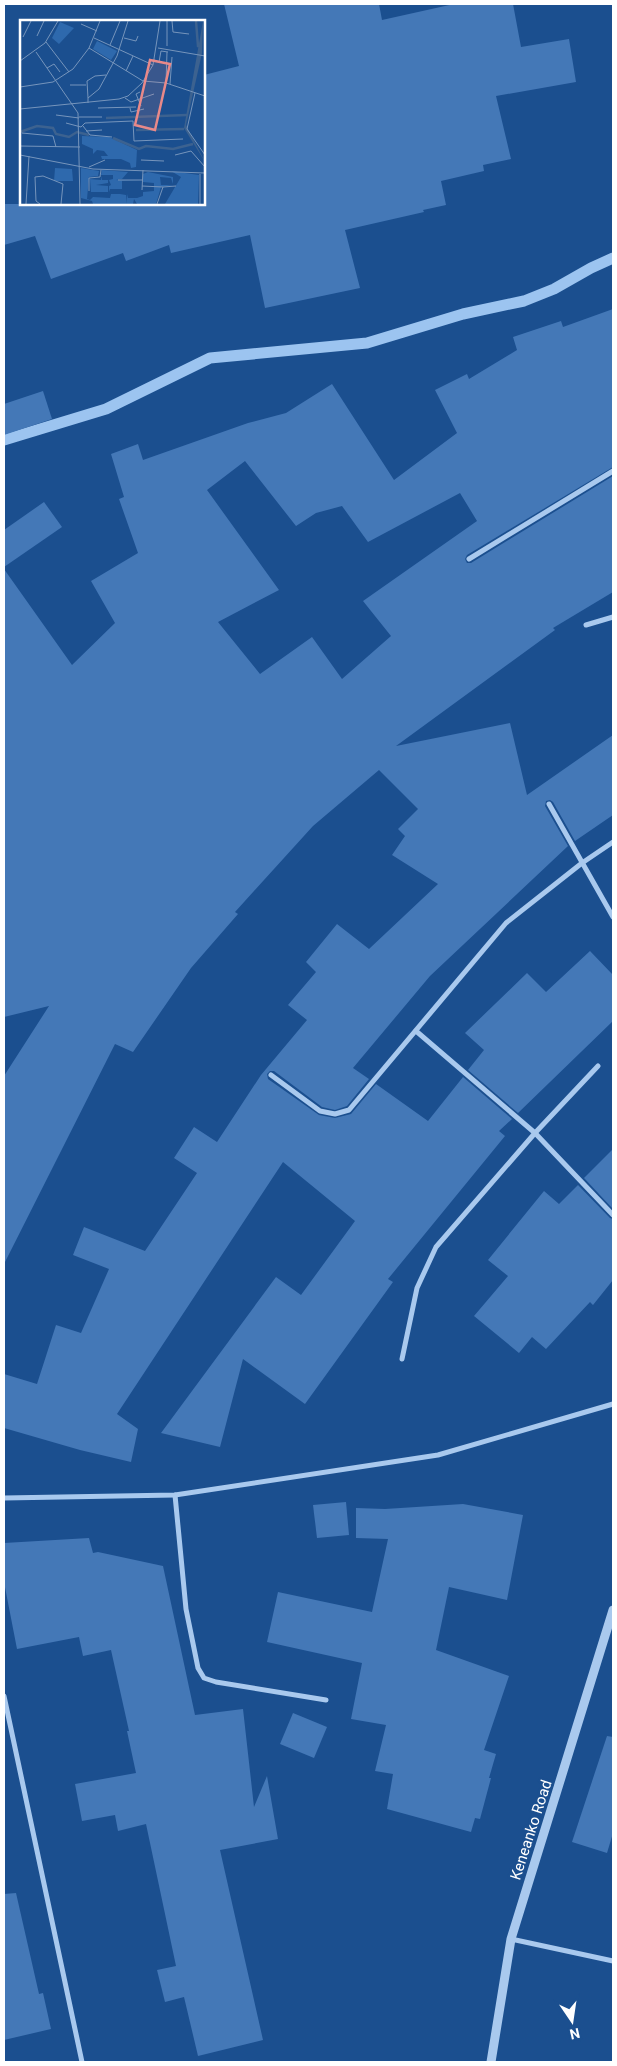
<svg xmlns="http://www.w3.org/2000/svg" width="617" height="2066" viewBox="0 0 617 2066" font-family="Roboto,sans-serif">
  <rect width="100%" height="100%" fill="#1b4f8f"/>
  <g fill="none" stroke-linecap="round" stroke-linejoin="round">
    <!-- stream -->
    <path stroke="#9cc4f0" stroke-width="11" d="M 4,440 L 106,409 L 210,358 L 367,343 L 463,314 L 524,301 L 554,289 L 591,268 L 613,258"/>
  </g>
  <!-- building -->
  <g fill="#4478b7" fill-rule="evenodd">
    <path d="M 224,4 L 379,4 L 382,20 L 454,4 L 513,4 L 521,47 L 569,39 L 576,82 L 496,96 L 511,159 L 483,165 L 484,171 L 441,181 L 446,205 L 423,210 L 424,212 L 345,230 L 360,288 L 265,308 L 250,235 L 171,253 L 169,245 L 126,261 L 123,253 L 51,279 L 35,236 L 4,245 L 4,204 L 204,204 L 204,75 L 239,66 Z"/>
    <path d="M 613,309 L 613,467 L 467,555 L 465,559 L 467,563 L 471,563 L 613,476 L 613,592 L 553,628 L 555,630 L 396,746 L 510,723 L 527,795 L 613,735 L 613,815 L 575,841 L 553,802 L 550,800 L 546,801 L 545,806 L 568,846 L 430,976 L 353,1068 L 369,1079 L 347,1106 L 335,1110 L 322,1107 L 274,1071 L 270,1071 L 267,1074 L 268,1079 L 319,1115 L 335,1118 L 351,1114 L 376,1084 L 428,1121 L 463,1077 L 512,1119 L 499,1131 L 505,1136 L 388,1279 L 393,1282 L 305,1404 L 243,1359 L 220,1447 L 161,1433 L 276,1277 L 301,1295 L 355,1221 L 283,1162 L 117,1414 L 138,1429 L 131,1462 L 80,1450 L 4,1428 L 4,1374 L 37,1384 L 56,1325 L 81,1333 L 109,1269 L 73,1255 L 84,1227 L 145,1251 L 197,1173 L 174,1158 L 194,1127 L 217,1142 L 261,1075 L 307,1020 L 288,1005 L 316,972 L 306,962 L 337,924 L 369,949 L 438,884 L 392,855 L 405,836 L 398,829 L 418,809 L 379,770 L 313,826 L 235,912 L 238,914 L 191,968 L 133,1052 L 115,1044 L 4,1264 L 4,1076 L 49,1006 L 4,1017 L 4,569 L 72,665 L 115,623 L 91,581 L 138,553 L 119,499 L 124,497 L 111,454 L 138,444 L 143,460 L 248,423 L 286,413 L 332,384 L 394,480 L 457,433 L 435,390 L 467,374 L 469,379 L 517,350 L 513,337 L 561,321 L 563,327 ZM 245,461 L 296,526 L 316,513 L 342,506 L 368,542 L 460,493 L 477,521 L 363,601 L 391,636 L 342,679 L 312,637 L 260,674 L 218,622 L 279,590 L 207,490 Z"/>
    <path d="M 43,391 L 52,419 L 4,435 L 4,404 Z"/>
    <path d="M 44,502 L 62,527 L 4,567 L 4,530 Z"/>
    <path d="M 590,951 L 613,975 L 613,1021 L 518,1113 L 468,1070 L 484,1050 L 465,1033 L 527,973 L 546,992 Z"/>
    <path d="M 613,1149 L 613,1209 L 584,1178 Z"/>
    <path d="M 578,1185 L 610,1218 L 613,1219 L 613,1280 L 593,1305 L 590,1302 L 546,1349 L 532,1337 L 519,1353 L 474,1316 L 508,1276 L 488,1260 L 544,1191 L 559,1204 Z"/>
    <path d="M 346,1502 L 349,1535 L 317,1538 L 313,1505 Z"/>
    <path d="M 463,1504 L 523,1515 L 507,1600 L 449,1587 L 436,1650 L 509,1676 L 484,1750 L 496,1754 L 489,1778 L 491,1778 L 480,1819 L 475,1818 L 471,1832 L 387,1809 L 393,1774 L 375,1771 L 386,1725 L 351,1719 L 362,1663 L 267,1642 L 278,1592 L 372,1612 L 388,1539 L 356,1538 L 356,1508 L 385,1509 Z"/>
    <path d="M 89,1538 L 93,1553 L 98,1552 L 163,1566 L 195,1715 L 243,1709 L 254,1807 L 267,1776 L 278,1839 L 220,1850 L 263,2040 L 198,2056 L 184,1997 L 165,2002 L 157,1970 L 176,1966 L 146,1824 L 118,1831 L 115,1815 L 82,1821 L 75,1784 L 136,1773 L 127,1731 L 129,1731 L 111,1650 L 83,1656 L 79,1637 L 17,1649 L 4,1582 L 4,1543 Z"/>
    <path d="M 293,1713 L 327,1727 L 314,1758 L 280,1744 Z"/>
    <path d="M 607,1736 L 613,1737 L 613,1833 L 607,1853 L 572,1842 Z"/>
    <path d="M 16,1893 L 39,1994 L 43,1993 L 51,2029 L 4,2040 L 4,1894 Z"/>
  </g>
  <g fill="none" stroke-linecap="round" stroke-linejoin="round">
    <!-- minor -->
    <g stroke="#a9c9ee" stroke-width="5">
      <path d="M 469,559 L 613,471"/>
      <path d="M 586,625 L 613,617"/>
      <path d="M 549,804 L 613,917"/>
      <path d="M 416,1031 L 535,1133 L 613,1215"/>
      <path d="M 271,1075 L 320,1111 L 335,1114 L 349,1110 L 506,923 L 582,863 L 613,842"/>
      <path d="M 402,1359 L 417,1288 L 436,1247 L 535,1133 L 598,1066"/>
      <path d="M 175,1495 L 186,1609 L 198,1668 L 204,1678 L 216,1682 L 326,1700"/>
      <path d="M 4,1498 L 175,1495 L 438,1455 L 613,1404"/>
      <path d="M 4,1696 L 82,2062"/>
      <path d="M 511,1939 L 613,1961"/>
    </g>
    <!-- tertiary -->
    <path stroke="#a9c9ee" stroke-width="9" d="M 491,2062 L 511,1939 L 613,1610"/>
  </g>
  <g text-anchor="middle" stroke-width="5" stroke-linejoin="round" paint-order="stroke">
    <!-- street labels -->
    <g font-size="15" fill="#fff" stroke="#1b4f8f">
      <text transform="translate(531 1830) rotate(-72)" y="5">Keneanko Road</text>
    </g>
  </g>
  <!-- overview -->
  <g transform="translate(20 20)">
    <rect width="185" height="185" fill="#1b4f8f"/>
    <path d="M 40,2 L 54,8 L 39,24 L 32,18 ZM 77,21 L 97,31 L 91,40 L 73,29 ZM 62,116 L 89,117 L 117,130 L 116,147 L 111,148 L 110,143 L 101,139 L 82,139 L 81,136 L 88,136 L 84,131 L 77,130 L 73,134 L 73,129 L 62,124 ZM 35,148 L 52,149 L 53,161 L 34,161 ZM 61,148 L 79,151 L 78,156 L 69,157 L 67,179 L 70,180 L 73,177 L 90,178 L 91,174 L 100,174 L 106,175 L 106,184 L 107,174 L 108,178 L 117,178 L 123,176 L 123,172 L 134,171 L 134,163 L 123,162 L 123,154 L 128,152 L 153,157 L 153,164 L 151,158 L 140,157 L 141,165 L 153,165 L 141,167 L 136,184 L 117,184 L 114,179 L 113,184 L 73,184 L 72,181 L 61,178 ZM 82,150 L 108,152 L 102,159 L 96,160 L 121,161 L 102,161 L 102,169 L 90,169 L 89,172 L 89,166 L 91,165 L 89,160 L 93,159 L 93,155 L 81,155 ZM 151,151 L 179,155 L 178,184 L 145,184 L 161,157 ZM 82,156 L 82,160 L 88,160 L 88,163 L 76,165 L 88,166 L 88,172 L 71,172 L 70,159 L 81,160 Z" fill="#2e69ad"/>
    <path d="M 183,1 L 182,33 L 166,105 L 185,142 L 164,108 Z" fill="#3c6290"/>
    <path fill="none" stroke="#3c6290" stroke-width="2.5" d="M 176,1 L 178,26 L 181,26M 86,98 L 167,95M 116,110 L 164,109M 0,112 L 17,106 L 33,108 L 36,114 L 49,117 L 57,112 L 69,115M 93,118 L 119,129 L 126,126 L 153,129 L 173,124"/>
    <path fill="none" stroke="#7695bc" stroke-width="1" d="M 152,1 L 153,12 L 169,14M 61,4 L 77,11M 17,16 L 24,1M 3,17 L 11,1M 74,18 L 133,45M 104,18 L 116,21 L 118,16M 26,22 L 49,52M 90,25 L 100,1M 147,26 L 147,1M 69,28 L 123,61 L 146,63 L 185,76M 138,28 L 185,36M 16,32 L 58,93 L 60,184M 134,40 L 139,42 L 141,31 L 148,32M 0,41 L 25,23 L 38,1M 27,48 L 34,44 L 40,52M 106,51 L 113,36M 146,63 L 147,32M 150,64 L 152,37M 50,65 L 66,65M 0,67 L 33,62 L 53,49 L 69,28 L 80,1M 120,72 L 116,74 L 121,86M 175,73 L 167,109 L 185,135M 68,78 L 67,61 L 75,56 L 86,55M 105,78 L 111,82 L 134,74M 68,83 L 68,78 L 79,69 L 97,36 L 108,1M 78,88 L 116,87M 110,88 L 111,92 L 124,89M 0,89 L 99,79 L 108,76 L 122,63 L 133,45 L 140,1M 36,95 L 59,98M 59,97 L 82,97M 46,103 L 61,107 L 65,103 L 113,101 L 114,121 L 163,119M 63,106 L 70,115 L 92,117M 66,111 L 82,110M 2,113 L 33,116 L 36,127M 0,126 L 60,127M 0,135 L 73,149 L 185,153M 155,135 L 171,131 L 185,147M 121,140 L 144,141M 69,147 L 85,140M 98,160 L 123,160M 122,166 L 143,167M 122,170 L 123,150M 69,171 L 69,158 L 80,157 L 81,150M 6,184 L 9,136M 20,184 L 16,181 L 15,157 L 23,156 L 43,164 L 41,184M 137,184 L 143,167 L 156,166M 180,184 L 180,154"/>
    <path fill="#e88989" fill-opacity="0.15" stroke="#e88989" stroke-width="2.5" d="M 130,40 L 150,44 L 135,110 L 115,105 Z"/>
    <rect width="185" height="185" fill="none" stroke="#fff" stroke-width="2.5"/>
  </g>
  <!-- border -->
  <rect width="617" height="2066" fill="none" stroke="#ffffff" stroke-width="10"/>
  <!-- north arrow -->
  <g transform="translate(572 2021) rotate(167)" stroke="#1b4f8f" stroke-width="4" paint-order="stroke">
  <path d="M0-4L9 19L0 12L-9 19Z" fill="#ffffff"/>
  <text y="-8" font-size="14" font-weight="bold" text-anchor="middle" fill="#ffffff">N</text>
  </g>
</svg>
